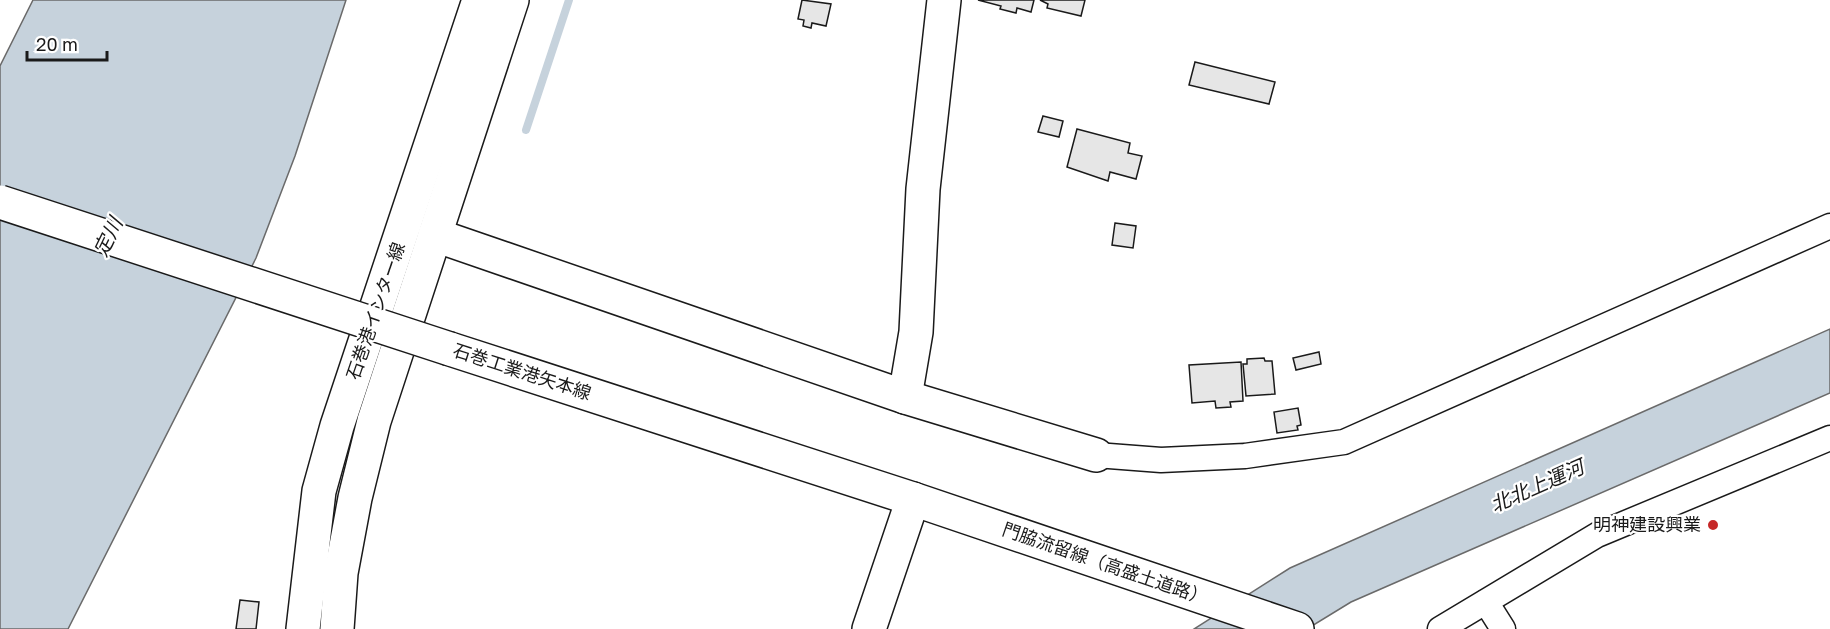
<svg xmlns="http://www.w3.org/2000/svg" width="1830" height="629" viewBox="0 0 1830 629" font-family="'Golos Text','Noto Sans JP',sans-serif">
  <rect width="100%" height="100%" fill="#fff"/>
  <!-- water -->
  <g fill="#c6d2dc" stroke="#6a6a6a" stroke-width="1.5">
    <path d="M 33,0 L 346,0 L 295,156 L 256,258 L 68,629 L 0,629 L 0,66 Z"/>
    <path d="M 1830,329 L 1830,393 L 1351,602 L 1307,629 L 1194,629 L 1290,568 Z"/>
  </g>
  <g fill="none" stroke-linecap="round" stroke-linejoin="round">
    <!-- stream -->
    <path stroke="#c6d2dc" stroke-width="8" d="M 526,130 L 569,0"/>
  </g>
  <!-- building -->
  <g fill="#e6e6e6" stroke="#1a1a1a" stroke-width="1.5">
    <path d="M 802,0 L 831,4 L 826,26 L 812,23 L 811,28 L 803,26 L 804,20 L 798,19 Z"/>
    <path d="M 978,0 L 1034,0 L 1031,12 L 1017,8 L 1016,13 L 1000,9 L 1001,6 Z"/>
    <path d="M 1040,0 L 1085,0 L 1081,16 L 1047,8 L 1048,4 Z"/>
    <path d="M 1195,62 L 1275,82 L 1269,104 L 1189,85 Z"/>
    <path d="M 1043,116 L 1063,121 L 1059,137 L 1038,132 Z"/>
    <path d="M 1077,129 L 1130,143 L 1128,153 L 1142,156 L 1136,179 L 1110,172 L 1108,181 L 1067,167 Z"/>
    <path d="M 1115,223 L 1136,226 L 1133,248 L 1112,245 Z"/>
    <path d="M 1319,352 L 1321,364 L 1296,370 L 1293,358 Z"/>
    <path d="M 1264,358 L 1265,361 L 1272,361 L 1275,394 L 1246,396 L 1243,364 L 1247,364 L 1247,359 Z"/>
    <path d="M 1241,362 L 1243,401 L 1230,402 L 1231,407 L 1216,408 L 1215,401 L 1192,403 L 1189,365 Z"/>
    <path d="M 1298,408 L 1301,425 L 1297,426 L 1298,430 L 1277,433 L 1274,412 Z"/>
    <path d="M 240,600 L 259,602 L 256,629 L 236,629 Z"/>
  </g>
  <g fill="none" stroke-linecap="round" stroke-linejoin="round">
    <!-- street casing -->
    <g stroke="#1a1a1a" stroke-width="27">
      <g id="street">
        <path d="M 1096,455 L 1161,460 L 1245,456 L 1344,442 L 1830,226"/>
        <path d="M 1486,602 L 1503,629"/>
        <path d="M 1440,629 L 1597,535 L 1830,438"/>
      </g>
    </g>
    <!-- secondary casing -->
    <g stroke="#1a1a1a" stroke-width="36">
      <g id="secondary">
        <path d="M 435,235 L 905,397 L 1096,455"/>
        <path d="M 450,349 L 913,499 L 1297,629"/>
        <path d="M 905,397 L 916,332 L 923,189 L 944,0"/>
        <path d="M 303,629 L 319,491 L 337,426 L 479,0"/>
        <path d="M 337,629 L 341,573 L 355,498 L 374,421 L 512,0"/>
        <path d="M 869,629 L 913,499"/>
      </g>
    </g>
    <!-- street -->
    <use href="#street" stroke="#fff" stroke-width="24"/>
    <!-- secondary -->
    <use href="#secondary" stroke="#fff" stroke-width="33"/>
    <!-- secondary-bridge casing -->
    <g stroke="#1a1a1a" stroke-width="36" stroke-linecap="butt">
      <path id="secondary-bridge" d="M 0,202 L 450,349"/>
    </g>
    <!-- secondary-bridge -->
    <use href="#secondary-bridge" stroke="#fff" stroke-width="33"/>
  </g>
  <!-- markers -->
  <circle fill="#c62828" stroke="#fff" stroke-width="2" cx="1713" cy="525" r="6"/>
  <g text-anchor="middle" stroke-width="4.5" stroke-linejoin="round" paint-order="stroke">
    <!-- street labels -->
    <g font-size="18" fill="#1a1a1a" stroke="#fff">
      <text transform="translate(376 311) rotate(-71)" y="6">石巻港インター線</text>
      <text transform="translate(522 372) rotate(18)" y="6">石巻工業港矢本線</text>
      <text transform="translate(1105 564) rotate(19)" y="6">門脇流留線（高盛土道路）</text>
    </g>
    <!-- poi labels -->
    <g font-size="18" fill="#1a1a1a" stroke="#fff" text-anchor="end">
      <text x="1701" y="531">明神建設興業</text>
    </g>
    <!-- water labels -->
    <g font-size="20" font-style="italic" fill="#1a1a1a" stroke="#fff">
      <text transform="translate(108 237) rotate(-64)" y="7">定川</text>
      <text transform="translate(1537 486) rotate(-24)" y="7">北北上運河</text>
    </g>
  </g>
  <!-- scale -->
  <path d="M27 51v9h80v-9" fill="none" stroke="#1a1a1a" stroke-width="3"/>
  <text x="36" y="51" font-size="18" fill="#1a1a1a" stroke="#ffffff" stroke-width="4.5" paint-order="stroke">20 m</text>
</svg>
